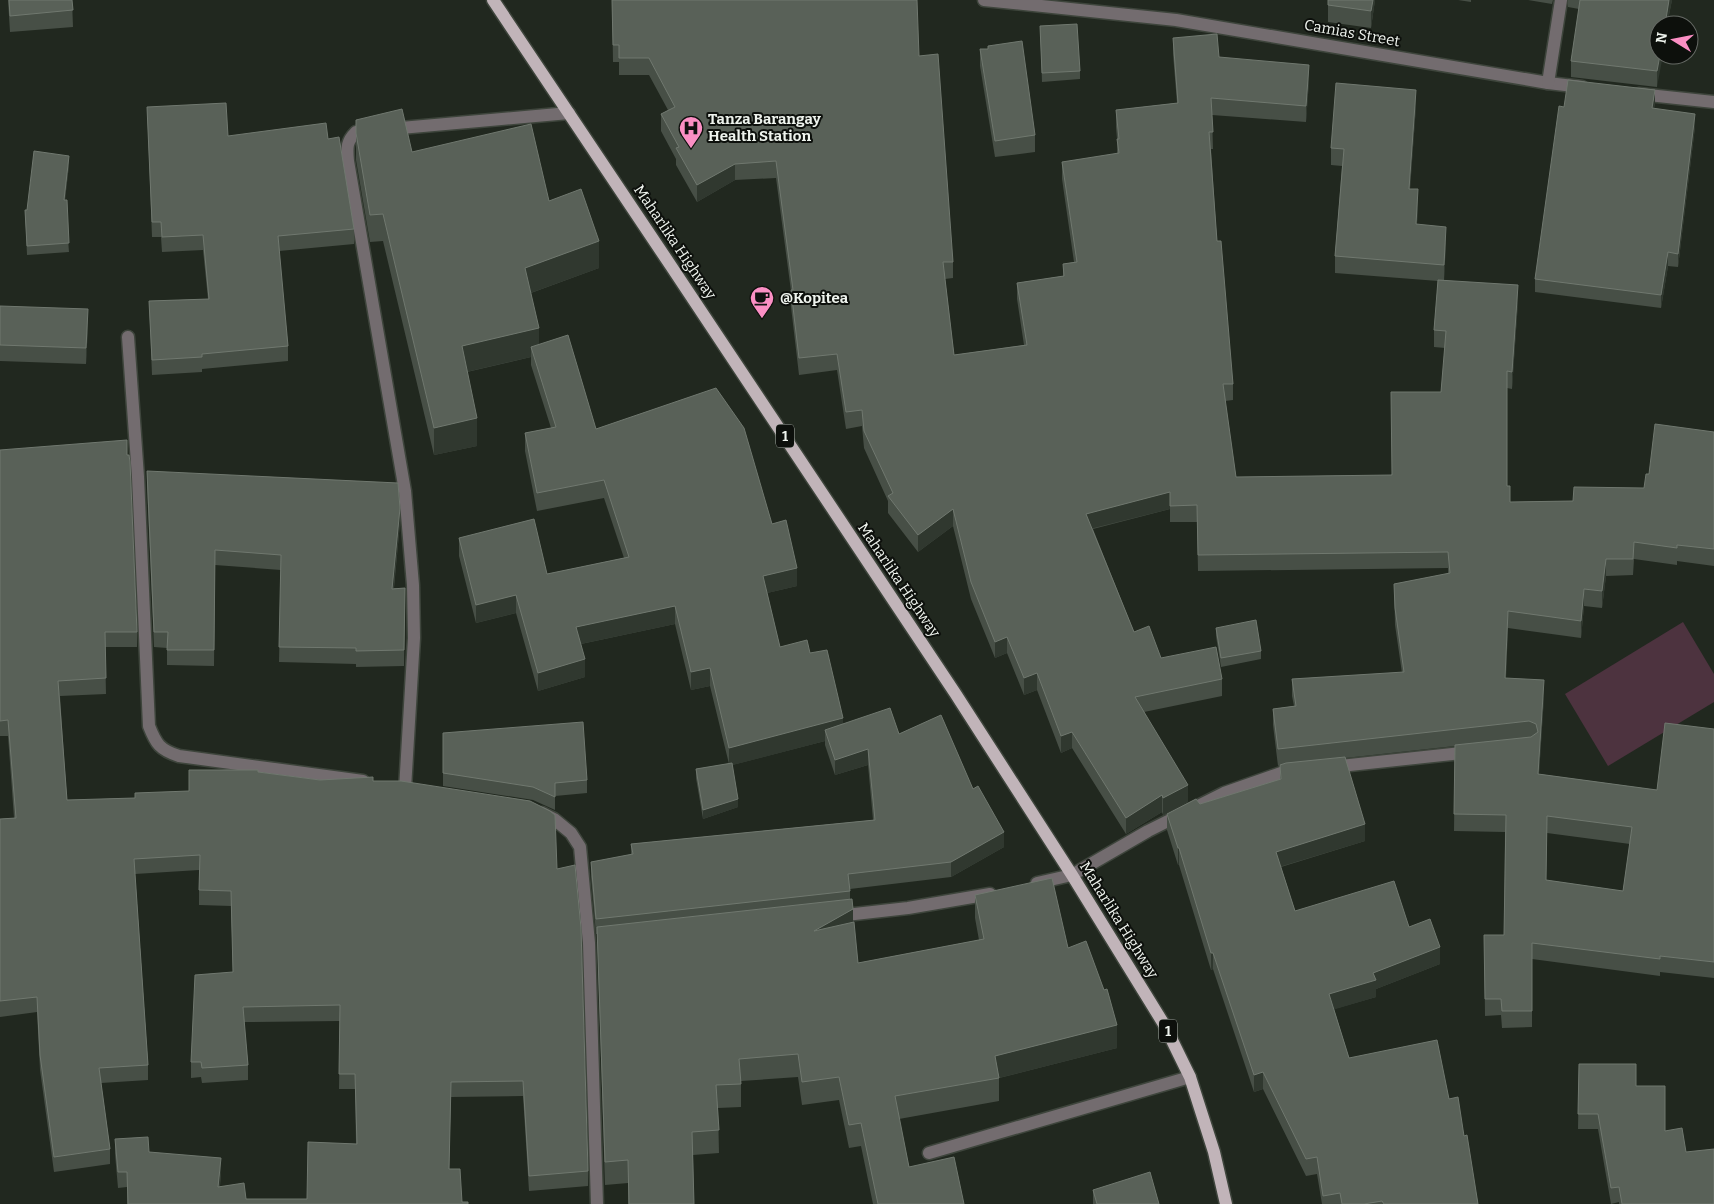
<svg xmlns="http://www.w3.org/2000/svg" width="1714" height="1204" viewBox="0 0 1714 1204" font-family="Bitter,serif">
  <rect width="100%" height="100%" fill="#21281f"/>
  <!-- green -->
  <path fill="#4d333f" d="M 1683,622 L 1714,674 L 1714,702 L 1608,766 L 1565,694 Z"/>
  <g fill="none" stroke-linecap="round" stroke-linejoin="round">
    <!-- minor casing -->
    <g stroke="#3e453c" stroke-width="15">
      <g id="minor">
        <path d="M 984,0 L 1176,20 L 1548,83 L 1582,87"/>
        <path d="M 1548,83 L 1561,0"/>
        <path d="M 1639,94 L 1714,102"/>
        <path d="M 128,337 L 138,477 L 149,726 C 156,744 160,750 179,756 L 363,781"/>
        <path d="M 1331,767 L 1471,752"/>
        <path d="M 405,789 L 414,638 L 413,585 L 405,491 L 348,161 C 347,148 346,142 356,132 L 569,113"/>
        <path d="M 542,813 L 554,819 L 571,833 L 580,847 L 589,943 L 597,1204"/>
        <path d="M 1037,883 L 1072,875 L 1148,831 L 1224,793 L 1284,772 L 1296,771"/>
        <path d="M 837,916 L 908,908 L 990,894"/>
        <path d="M 929,1153 L 1190,1077"/>
      </g>
    </g>
    <!-- major casing -->
    <g stroke="#3e453c" stroke-width="15">
      <path id="major" d="M 493,0 L 671,266 L 955,693 L 1072,875 L 1165,1026 L 1190,1077 L 1214,1152 L 1226,1204"/>
    </g>
    <!-- minor -->
    <use href="#minor" stroke="#736c6f" stroke-width="12"/>
    <!-- major -->
    <use href="#major" stroke="#c1b4b9" stroke-width="12"/>
  </g>
  <!-- wall -->
  <g fill="#474f46" fill-rule="evenodd">
    <path d="M 8,0 L 72,0 L 73,27 L 10,32 Z"/>
    <path d="M 612,0 L 919,56 L 953,262 L 953,278 L 945,279 L 954,355 L 1024,345 L 1017,299 L 1017,283 L 1063,276 L 1063,264 L 1074,262 L 1062,179 L 1062,162 L 1117,154 L 1117,139 L 1116,127 L 1116,110 L 1177,103 L 1173,54 L 1173,38 L 1219,57 L 1309,81 L 1306,122 L 1212,115 L 1213,149 L 1211,149 L 1217,241 L 1233,384 L 1233,400 L 1225,401 L 1236,477 L 1391,475 L 1441,392 L 1445,348 L 1434,347 L 1434,330 L 1438,281 L 1335,273 L 1335,256 L 1342,166 L 1331,165 L 1331,148 L 1416,106 L 1410,189 L 1418,206 L 1417,224 L 1446,243 L 1444,280 L 1518,302 L 1512,389 L 1507,388 L 1507,486 L 1510,502 L 1573,501 L 1644,488 L 1649,474 L 1714,432 L 1714,566 L 1677,561 L 1677,565 L 1634,559 L 1633,575 L 1606,576 L 1602,608 L 1584,606 L 1581,638 L 1508,628 L 1506,678 L 1544,697 L 1539,774 L 1657,790 L 1714,729 L 1714,978 L 1660,972 L 1660,976 L 1532,959 L 1532,1027 L 1502,1028 L 1501,1015 L 1485,1016 L 1484,935 L 1504,935 L 1505,832 L 1454,831 L 1455,746 L 1345,758 L 1365,841 L 1281,867 L 1295,911 L 1409,927 L 1440,964 L 1376,989 L 1376,997 L 1334,1009 L 1349,1058 L 1449,1099 L 1464,1136 L 1478,1204 L 1322,1204 L 1317,1174 L 1306,1176 L 1263,1089 L 1254,1092 L 1213,969 L 1211,970 L 1179,865 L 1178,865 L 1167,830 L 1167,814 L 1280,780 L 1280,765 L 1278,766 L 1273,725 L 1273,709 L 1294,706 L 1292,696 L 1292,679 L 1402,673 L 1395,625 L 1394,584 L 1448,574 L 1448,568 L 1198,571 L 1197,522 L 1170,522 L 1170,509 L 1093,529 L 1134,632 L 1161,658 L 1222,679 L 1222,696 L 1144,712 L 1188,802 L 1163,815 L 1162,812 L 1126,834 L 1072,748 L 1061,753 L 1037,690 L 1024,695 L 1007,653 L 995,658 L 971,599 L 953,526 L 918,552 L 888,513 L 888,501 L 864,448 L 862,426 L 846,429 L 837,370 L 799,375 L 791,307 L 791,291 L 776,178 L 735,180 L 697,202 L 676,165 L 676,159 L 661,131 L 661,114 L 668,110 L 649,75 L 619,75 L 619,62 L 613,62 ZM 1547,833 L 1630,844 L 1623,891 L 1546,880 Z"/>
    <path d="M 1328,0 L 1375,0 L 1371,28 L 1328,22 Z"/>
    <path d="M 1458,0 L 1471,0 L 1471,2 Z"/>
    <path d="M 1528,0 L 1553,0 L 1552,4 Z"/>
    <path d="M 1568,0 L 1672,0 L 1667,25 L 1659,25 L 1657,87 L 1571,77 L 1571,61 L 1579,9 L 1568,7 Z"/>
    <path d="M 1040,26 L 1080,71 L 1080,79 L 1042,82 Z"/>
    <path d="M 980,49 L 1035,135 L 1035,152 L 995,157 L 980,66 Z"/>
    <path d="M 1655,103 L 1654,108 L 1695,127 L 1678,267 L 1668,266 L 1661,308 L 1535,292 L 1535,279 L 1564,107 Z"/>
    <path d="M 147,107 L 228,136 L 328,139 L 354,229 L 354,244 L 279,251 L 288,346 L 288,361 L 202,369 L 202,372 L 152,375 L 149,301 L 208,299 L 203,250 L 162,252 L 161,237 L 152,237 Z"/>
    <path d="M 356,120 L 412,152 L 549,201 L 599,268 L 531,293 L 539,344 L 596,429 L 772,524 L 797,586 L 767,593 L 780,647 L 810,653 L 843,724 L 899,734 L 973,789 L 1004,847 L 951,877 L 850,889 L 850,900 L 858,963 L 979,940 L 975,918 L 975,895 L 1068,948 L 1117,1048 L 999,1078 L 999,1101 L 899,1119 L 909,1167 L 964,1204 L 873,1204 L 861,1146 L 849,1148 L 839,1100 L 802,1105 L 798,1077 L 741,1081 L 741,1107 L 718,1108 L 719,1153 L 693,1155 L 694,1204 L 628,1204 L 628,1183 L 605,1185 L 597,934 L 596,934 L 591,877 L 591,862 L 631,855 L 631,844 L 873,820 L 868,765 L 835,775 L 825,745 L 825,741 L 732,765 L 738,807 L 703,819 L 696,778 L 696,769 L 729,764 L 710,686 L 691,690 L 675,624 L 581,644 L 585,677 L 538,691 L 516,613 L 476,623 L 459,556 L 459,538 L 547,574 L 624,558 L 604,498 L 537,511 L 525,451 L 525,433 L 551,428 L 531,365 L 531,357 L 467,372 L 477,446 L 434,455 L 383,241 L 370,242 L 356,160 Z"/>
    <path d="M 69,165 L 65,200 L 69,252 L 27,255 L 25,210 L 27,210 Z"/>
    <path d="M 0,306 L 88,326 L 86,364 L 0,361 Z"/>
    <path d="M 0,450 L 137,632 L 137,647 L 105,647 L 106,694 L 60,696 L 67,800 L 135,798 L 189,791 L 258,772 L 320,780 L 373,781 L 557,869 L 588,1171 L 588,1186 L 529,1191 L 523,1096 L 451,1097 L 449,1169 L 462,1202 L 468,1204 L 127,1204 L 127,1187 L 118,1188 L 115,1154 L 115,1139 L 149,1152 L 221,1173 L 220,1186 L 246,1199 L 307,1199 L 356,1144 L 355,1089 L 339,1089 L 340,1021 L 244,1022 L 248,1065 L 248,1080 L 202,1083 L 201,1077 L 191,1078 L 191,1062 L 233,972 L 231,906 L 199,905 L 199,870 L 135,874 L 148,1065 L 148,1080 L 101,1083 L 110,1149 L 110,1164 L 54,1172 L 40,1070 L 37,1012 L 0,1017 L 0,819 L 14,818 L 8,736 L 0,736 Z"/>
    <path d="M 147,471 L 400,523 L 394,588 L 405,588 L 404,666 L 356,667 L 356,664 L 279,662 L 281,570 L 215,565 L 214,666 L 167,665 L 167,648 L 154,647 L 147,486 Z"/>
    <path d="M 1216,628 L 1261,651 L 1261,659 L 1221,667 L 1216,636 Z"/>
    <path d="M 443,733 L 587,780 L 587,793 L 555,796 L 555,810 L 533,800 L 443,786 Z"/>
    <path d="M 1579,1064 L 1665,1131 L 1686,1152 L 1714,1204 L 1619,1204 L 1619,1202 L 1611,1204 L 1598,1129 L 1578,1129 Z"/>
    <path d="M 1093,1190 L 1159,1204 L 1093,1204 Z"/>
  </g>
  <!-- shaded-wall -->
  <g fill="#30382f">
    <path d="M 1373,0 L 1375,0 L 1371,28 L 1371,11 Z"/>
    <path d="M 1669,0 L 1672,0 L 1667,25 L 1665,25 Z"/>
    <path d="M 1660,55 L 1663,55 L 1657,87 L 1657,71 Z"/>
    <path d="M 1309,65 L 1309,81 L 1306,122 L 1306,106 Z"/>
    <path d="M 1416,90 L 1416,106 L 1409,205 L 1409,189 Z"/>
    <path d="M 1655,90 L 1655,103 L 1652,122 L 1652,108 Z"/>
    <path d="M 1695,114 L 1695,127 L 1678,267 L 1678,254 Z"/>
    <path d="M 69,156 L 69,165 L 64,208 L 64,200 Z"/>
    <path d="M 735,164 L 735,180 L 697,202 L 697,185 Z"/>
    <path d="M 1418,189 L 1418,206 L 1416,240 L 1416,224 Z"/>
    <path d="M 1446,227 L 1446,243 L 1444,281 L 1444,265 Z"/>
    <path d="M 599,241 L 599,268 L 525,295 L 525,268 Z"/>
    <path d="M 1668,252 L 1668,266 L 1661,308 L 1661,295 Z"/>
    <path d="M 1518,285 L 1518,302 L 1512,389 L 1512,372 Z"/>
    <path d="M 88,309 L 88,326 L 86,364 L 86,348 Z"/>
    <path d="M 539,328 L 539,355 L 531,347 L 531,357 L 462,373 L 462,346 Z"/>
    <path d="M 477,418 L 477,446 L 434,455 L 434,428 Z"/>
    <path d="M 1170,492 L 1170,509 L 1086,530 L 1086,514 Z"/>
    <path d="M 400,508 L 400,523 L 392,604 L 392,589 Z"/>
    <path d="M 953,509 L 953,526 L 918,552 L 918,535 Z"/>
    <path d="M 1606,559 L 1606,576 L 1602,608 L 1602,591 Z"/>
    <path d="M 797,568 L 797,586 L 763,594 L 763,576 Z"/>
    <path d="M 1584,589 L 1584,606 L 1581,638 L 1581,621 Z"/>
    <path d="M 516,595 L 516,613 L 476,623 L 476,605 Z"/>
    <path d="M 675,606 L 675,624 L 576,645 L 576,627 Z"/>
    <path d="M 1508,611 L 1508,628 L 1505,694 L 1505,678 Z"/>
    <path d="M 1007,637 L 1007,653 L 995,658 L 995,642 Z"/>
    <path d="M 585,659 L 585,677 L 538,691 L 538,673 Z"/>
    <path d="M 710,668 L 710,686 L 691,690 L 691,672 Z"/>
    <path d="M 1037,673 L 1037,690 L 1024,695 L 1024,678 Z"/>
    <path d="M 1544,680 L 1544,697 L 1538,791 L 1538,774 Z"/>
    <path d="M 843,718 L 843,736 L 825,730 L 825,741 L 729,766 L 729,748 Z"/>
    <path d="M 1072,732 L 1072,748 L 1061,753 L 1061,736 Z"/>
    <path d="M 868,749 L 868,765 L 835,775 L 835,760 Z"/>
    <path d="M 1188,785 L 1188,802 L 1163,815 L 1163,798 Z"/>
    <path d="M 1162,795 L 1162,812 L 1126,834 L 1126,818 Z"/>
    <path d="M 738,799 L 738,807 L 703,819 L 703,810 Z"/>
    <path d="M 1365,824 L 1365,841 L 1276,868 L 1276,852 Z"/>
    <path d="M 1004,832 L 1004,847 L 951,877 L 951,862 Z"/>
    <rect x="1178" y="848" width="1" height="17"/>
    <path d="M 853,909 L 853,933 L 814,931 Z"/>
    <path d="M 1440,947 L 1440,964 L 1376,989 L 1376,997 L 1329,1011 L 1329,994 L 1373,973 Z"/>
    <path d="M 1211,953 L 1213,953 L 1213,969 L 1211,970 Z"/>
    <path d="M 1117,1025 L 1117,1048 L 999,1078 L 995,1056 Z"/>
    <path d="M 1263,1072 L 1263,1089 L 1254,1092 L 1254,1075 Z"/>
    <path d="M 221,1158 L 221,1173 L 218,1202 L 218,1187 Z"/>
  </g>
  <!-- building -->
  <g fill="#596158" stroke="#70786f" fill-rule="evenodd">
    <path d="M 9,0 L 72,0 L 73,10 L 10,16 Z"/>
    <path d="M 612,0 L 917,0 L 919,56 L 938,54 L 953,262 L 943,262 L 954,355 L 1027,345 L 1017,283 L 1064,276 L 1063,264 L 1077,262 L 1062,162 L 1119,153 L 1117,139 L 1119,139 L 1116,110 L 1178,103 L 1173,38 L 1217,34 L 1219,57 L 1309,65 L 1306,106 L 1211,98 L 1213,132 L 1209,132 L 1217,241 L 1221,241 L 1233,384 L 1223,384 L 1236,477 L 1392,475 L 1391,392 L 1441,392 L 1446,331 L 1434,330 L 1438,280 L 1518,285 L 1512,372 L 1507,371 L 1507,486 L 1510,486 L 1510,502 L 1573,501 L 1574,487 L 1644,488 L 1646,474 L 1649,474 L 1655,424 L 1714,432 L 1714,549 L 1677,545 L 1677,548 L 1634,542 L 1633,559 L 1606,559 L 1602,591 L 1584,589 L 1581,621 L 1508,611 L 1505,678 L 1544,680 L 1538,774 L 1657,790 L 1665,723 L 1714,729 L 1714,962 L 1660,956 L 1660,959 L 1532,943 L 1532,1011 L 1502,1011 L 1501,999 L 1485,999 L 1484,935 L 1504,935 L 1506,815 L 1454,814 L 1455,745 L 1531,737 L 1538,732 L 1536,724 L 1529,721 L 1278,749 L 1273,709 L 1296,706 L 1292,679 L 1404,672 L 1395,608 L 1394,584 L 1450,573 L 1448,552 L 1198,555 L 1197,505 L 1170,506 L 1170,492 L 1086,514 L 1134,632 L 1149,626 L 1161,658 L 1216,647 L 1222,679 L 1135,697 L 1188,785 L 1163,798 L 1162,795 L 1126,818 L 1072,732 L 1061,736 L 1037,673 L 1024,678 L 1007,637 L 995,642 L 971,582 L 953,509 L 918,535 L 888,496 L 893,493 L 864,431 L 862,410 L 846,412 L 837,354 L 799,358 L 791,290 L 793,290 L 776,161 L 735,164 L 697,185 L 676,148 L 679,147 L 661,114 L 675,107 L 649,58 L 619,58 L 619,45 L 613,45 ZM 1547,816 L 1632,827 L 1623,891 L 1546,880 Z"/>
    <path d="M 1328,0 L 1373,0 L 1371,11 L 1328,5 Z"/>
    <path d="M 1580,0 L 1669,0 L 1665,25 L 1659,25 L 1659,55 L 1660,55 L 1657,71 L 1571,61 Z"/>
    <path d="M 1077,24 L 1080,71 L 1042,73 L 1040,26 Z"/>
    <path d="M 1022,41 L 1035,135 L 995,141 L 980,49 L 988,49 L 988,46 Z"/>
    <path d="M 1568,80 L 1655,90 L 1652,108 L 1695,114 L 1678,254 L 1668,252 L 1661,295 L 1535,279 L 1559,106 L 1564,107 Z"/>
    <path d="M 1336,83 L 1416,90 L 1409,189 L 1418,189 L 1416,224 L 1446,227 L 1444,265 L 1335,256 L 1344,149 L 1331,148 Z"/>
    <path d="M 226,103 L 228,136 L 326,123 L 328,139 L 339,137 L 354,229 L 278,236 L 288,346 L 202,354 L 202,357 L 152,360 L 149,301 L 209,299 L 203,235 L 162,237 L 161,222 L 152,222 L 147,107 Z"/>
    <path d="M 402,109 L 412,152 L 531,124 L 549,201 L 581,189 L 599,241 L 525,268 L 539,328 L 462,346 L 477,418 L 434,428 L 383,214 L 370,215 L 356,133 L 356,120 Z"/>
    <path d="M 34,151 L 69,156 L 64,200 L 67,200 L 69,243 L 27,246 L 25,210 L 27,210 Z"/>
    <path d="M 0,306 L 88,309 L 86,348 L 0,345 Z"/>
    <path d="M 568,335 L 596,429 L 716,388 L 744,428 L 772,524 L 786,520 L 797,568 L 763,576 L 780,647 L 807,640 L 810,653 L 827,650 L 843,718 L 729,748 L 710,668 L 691,672 L 675,606 L 576,627 L 585,659 L 538,673 L 516,595 L 476,605 L 459,538 L 534,519 L 547,574 L 629,557 L 604,480 L 537,493 L 525,433 L 556,427 L 531,347 Z"/>
    <path d="M 127,440 L 127,455 L 129,455 L 130,462 L 137,632 L 105,632 L 106,678 L 58,681 L 67,800 L 135,798 L 135,793 L 189,791 L 189,770 L 258,770 L 258,772 L 320,780 L 373,777 L 373,781 L 401,781 L 530,801 L 550,811 L 555,815 L 557,869 L 575,865 L 581,928 L 588,1171 L 529,1176 L 523,1081 L 451,1082 L 449,1169 L 460,1169 L 462,1202 L 468,1202 L 468,1204 L 128,1204 L 127,1172 L 118,1172 L 115,1139 L 148,1137 L 149,1152 L 221,1158 L 218,1187 L 244,1183 L 246,1199 L 307,1199 L 308,1142 L 357,1144 L 355,1074 L 339,1074 L 340,1005 L 243,1007 L 248,1065 L 202,1068 L 201,1062 L 191,1062 L 195,975 L 233,972 L 231,891 L 199,890 L 200,855 L 134,859 L 148,1065 L 99,1068 L 110,1149 L 54,1157 L 40,1055 L 37,997 L 0,1001 L 0,819 L 16,818 L 8,720 L 0,721 L 0,450 Z"/>
    <path d="M 147,471 L 398,483 L 400,508 L 392,589 L 405,588 L 404,650 L 356,651 L 356,648 L 279,647 L 281,555 L 215,550 L 214,650 L 167,650 L 168,632 L 154,632 Z"/>
    <path d="M 1256,620 L 1261,651 L 1221,658 L 1216,628 Z"/>
    <path d="M 890,708 L 899,734 L 941,715 L 973,789 L 978,786 L 1004,832 L 951,862 L 848,874 L 850,891 L 596,919 L 591,862 L 633,854 L 631,844 L 875,820 L 868,749 L 835,760 L 825,730 Z"/>
    <path d="M 583,722 L 587,780 L 555,783 L 555,797 L 533,787 L 443,773 L 443,733 Z"/>
    <path d="M 1345,757 L 1365,824 L 1276,852 L 1295,911 L 1394,881 L 1409,927 L 1430,919 L 1440,947 L 1373,973 L 1376,980 L 1329,994 L 1349,1058 L 1437,1040 L 1449,1099 L 1458,1097 L 1464,1136 L 1467,1135 L 1478,1204 L 1384,1204 L 1382,1201 L 1364,1204 L 1342,1204 L 1340,1193 L 1323,1196 L 1317,1157 L 1306,1159 L 1263,1072 L 1254,1075 L 1213,953 L 1211,953 L 1179,848 L 1178,848 L 1167,814 L 1196,799 L 1200,804 L 1281,779 L 1280,765 L 1286,763 Z"/>
    <path d="M 732,763 L 738,799 L 703,810 L 696,769 Z"/>
    <path d="M 1052,878 L 1068,948 L 1086,941 L 1104,990 L 1107,989 L 1117,1025 L 995,1056 L 999,1078 L 895,1096 L 909,1167 L 954,1157 L 964,1204 L 878,1204 L 861,1123 L 849,1125 L 839,1077 L 802,1082 L 798,1054 L 739,1059 L 741,1084 L 716,1085 L 719,1130 L 692,1132 L 694,1204 L 629,1204 L 628,1160 L 605,1162 L 597,927 L 852,899 L 853,909 L 814,931 L 854,922 L 858,963 L 984,939 L 975,895 Z"/>
    <path d="M 1579,1064 L 1636,1064 L 1636,1086 L 1665,1086 L 1665,1131 L 1682,1128 L 1686,1152 L 1714,1149 L 1714,1204 L 1622,1204 L 1619,1187 L 1611,1188 L 1598,1114 L 1578,1114 Z"/>
    <path d="M 1150,1172 L 1159,1204 L 1097,1204 L 1093,1190 Z"/>
  </g>
  <!-- icons -->
  <defs>
    <g id="hospital-pin" transform="scale(1.25)"><path d="M0 17L-7.5 6A9.5 9.5 0 1 1 7.5 6Z" fill="#fb8fc4" stroke="#0d100c"/><path d="M-5-5h3v3.5h4V-5h3V5h-3V1.5h-4V5h-3Z" fill="#111"/></g>
    <g id="cafe-pin" transform="scale(1.25)"><path d="M0 17L-7.5 6A9.5 9.5 0 1 1 7.5 6Z" fill="#fb8fc4" stroke="#0d100c"/><path d="M-5.5-4.5H6V0H3Q3 3.5 0 3.5H-2.5Q-5.5 3.5-5.5 0ZM3-3.2v2h1.7v-2ZM-6 4.5H4V6H-6Z" fill="#111"/></g>
  </defs>
  <g fill-rule="evenodd">
    <use href="#hospital-pin" x="691" y="128"/>
    <use href="#cafe-pin" x="762" y="298"/>
  </g>
  <g text-anchor="middle" stroke-width="4" stroke-linejoin="round" paint-order="stroke">
    <!-- shield labels -->
    <g fill="#0d100c" stroke="#abb0aa" stroke-width="1">
      <rect x="776" y="424.5" width="18" height="23" rx="4"/>
      <rect x="1159" y="1019.5" width="18" height="23" rx="4"/>
    </g>
    <g font-size="14" font-weight="bold" fill="#eff4ee">
      <text x="785" y="441">1</text>
      <text x="1168" y="1036">1</text>
    </g>
    <!-- street labels -->
    <g font-size="15" fill="#eff4ee" stroke="#0d100c">
      <text transform="translate(1352 33) rotate(10)" y="5">Camias Street</text>
      <text transform="translate(675 242) rotate(56)" y="5">Maharlika Highway</text>
      <text transform="translate(899 580) rotate(56)" y="5">Maharlika Highway</text>
      <text transform="translate(1119 920) rotate(58)" y="5">Maharlika Highway</text>
    </g>
    <!-- poi labels -->
    <g font-size="15" font-weight="bold" fill="#eff4ee" stroke="#0d100c" text-anchor="start">
      <text x="708" y="124">Tanza Barangay<tspan x="708" dy="17">Health Station</tspan></text>
      <text x="780" y="303">@Kopitea</text>
    </g>
  </g>
  <!-- north arrow -->
  <g transform="translate(1674 40) rotate(280)"><circle r="24" fill="#0d100c" stroke="#676b66"/>
  <path d="M0-4L9 19L0 12L-9 19Z" fill="#fb8fc4"/>
  <text y="-8" font-size="14" font-weight="bold" text-anchor="middle" fill="#eff4ee">N</text>
  </g>
</svg>
